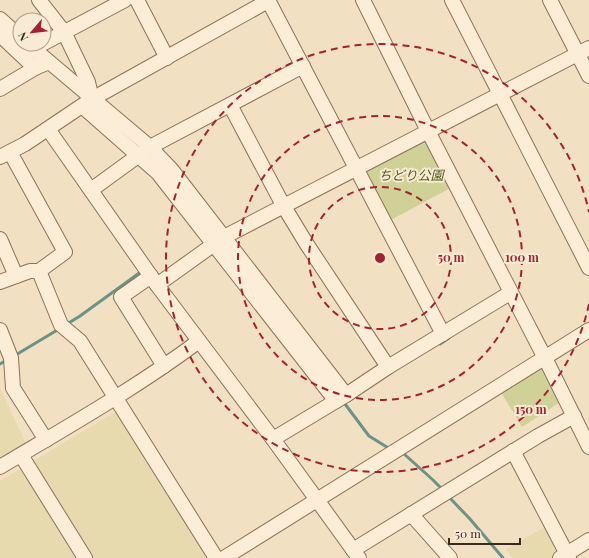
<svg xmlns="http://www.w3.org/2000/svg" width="589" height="558" viewBox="0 0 589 558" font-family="'Playfair Display','Noto Sans JP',serif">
  <rect width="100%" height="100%" fill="#f2e0c3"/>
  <!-- farmland -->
  <g fill="#e8daaf">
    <path d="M 0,388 L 29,450 L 0,468 Z"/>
    <path d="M 122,408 L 216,558 L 0,558 L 0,481 Z"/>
    <path d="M 552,523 L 560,558 L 512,558 L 506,549 Z"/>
  </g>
  <!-- green -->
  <g fill="#d0d196">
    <path d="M 426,134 L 454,186 L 389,221 L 360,167 Z"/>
    <path d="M 541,362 L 562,401 L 522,427 L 499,389 Z"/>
  </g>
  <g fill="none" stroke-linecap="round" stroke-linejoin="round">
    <!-- stream -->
    <g stroke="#6b9486" stroke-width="3">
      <path d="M 67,324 L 80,316 L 142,271"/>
      <path d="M 440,344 L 449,338"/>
      <path d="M 14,356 L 59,329"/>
      <path d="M 0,364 L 7,360"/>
      <path d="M 345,404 L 369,436 L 390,449"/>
      <path d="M 403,453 L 433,480 L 443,490"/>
      <path d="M 448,496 L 470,519 L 503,558"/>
    </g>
    <!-- minor casing -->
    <g stroke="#8e7058" stroke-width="16">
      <g id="minor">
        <path d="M 39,0 L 64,32 L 88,82 L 92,99"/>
        <path d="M 137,0 L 167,58"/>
        <path d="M 268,0 L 443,334"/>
        <path d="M 363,0 L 428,131 L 549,366 L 589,447"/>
        <path d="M 452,0 L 589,268"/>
        <path d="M 550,0 L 589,76"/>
        <path d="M 0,19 L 20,37"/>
        <path d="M 0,35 L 35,68"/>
        <path d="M 44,43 L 125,0"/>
        <path d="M 28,44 L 150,147 L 171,169 L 346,395"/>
        <path d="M 0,89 L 35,68 L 49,62"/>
        <path d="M 230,105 L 283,205 L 306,243 L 388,367"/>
        <path d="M 82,106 L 158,173 L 336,401"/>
        <path d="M 48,129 L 157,285 L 273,439 L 359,558"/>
        <path d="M 0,157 L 25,144 L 92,99 L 268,1"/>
        <path d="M 91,190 L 150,147 L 303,66"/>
        <path d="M 0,239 L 16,276"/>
        <path d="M 39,271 L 61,325 L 80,341 L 216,558"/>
        <path d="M 151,276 L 121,297 L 164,366"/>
        <path d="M 0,282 L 30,271 L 39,271 L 65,252 L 10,152"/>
        <path d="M 157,285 L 224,237 L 589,48"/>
        <path d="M 0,330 L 11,358 L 13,388 L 46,440"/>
        <path d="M 273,439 L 346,395 L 388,367 L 510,293"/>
        <path d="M 513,451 L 569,558"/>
        <path d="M 21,455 L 85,558"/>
        <path d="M 0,467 C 67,427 136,388 199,341"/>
        <path d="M 411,514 L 450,558"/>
        <path d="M 353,550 L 538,436 L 574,416"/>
        <path d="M 224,558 L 589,330"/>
        <path d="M 560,558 L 589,540"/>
      </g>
    </g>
    <!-- minor -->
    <use href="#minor" stroke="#fcedd7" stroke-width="14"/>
  </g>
  <!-- distance rings -->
  <g fill="none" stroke="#a3222f" stroke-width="2" stroke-dasharray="7 5">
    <circle cx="380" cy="258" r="71"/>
    <circle cx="380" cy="258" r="142"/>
    <path d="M589 304A214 214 0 1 1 589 212"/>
  </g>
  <g text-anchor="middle" stroke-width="4" stroke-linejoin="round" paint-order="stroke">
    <!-- park labels -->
    <g font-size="13" font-style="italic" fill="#525b22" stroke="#f9ead3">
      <text x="411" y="180">ちどり公園</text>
    </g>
  </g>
  <circle cx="380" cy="258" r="6" fill="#a3222f" stroke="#f9ead3" stroke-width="2"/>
  <g font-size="12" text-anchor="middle" font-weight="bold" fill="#a3222f" stroke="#f9ead3" stroke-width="4" stroke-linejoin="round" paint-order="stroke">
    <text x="451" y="262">50 m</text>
    <text x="522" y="262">100 m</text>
    <text x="531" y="414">150 m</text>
  </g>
  <!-- north arrow -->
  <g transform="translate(32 32) rotate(242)"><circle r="19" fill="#f9ead3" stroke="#ae9d8a"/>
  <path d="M0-3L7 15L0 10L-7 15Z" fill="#a3222f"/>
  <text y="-6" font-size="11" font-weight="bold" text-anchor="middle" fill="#3d2a1d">N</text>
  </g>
  <!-- scale -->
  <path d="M449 538v6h71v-6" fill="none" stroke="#3d2a1d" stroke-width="2"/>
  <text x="455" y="538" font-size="12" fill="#3d2a1d" stroke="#f9ead3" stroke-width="3" paint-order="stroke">50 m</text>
</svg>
